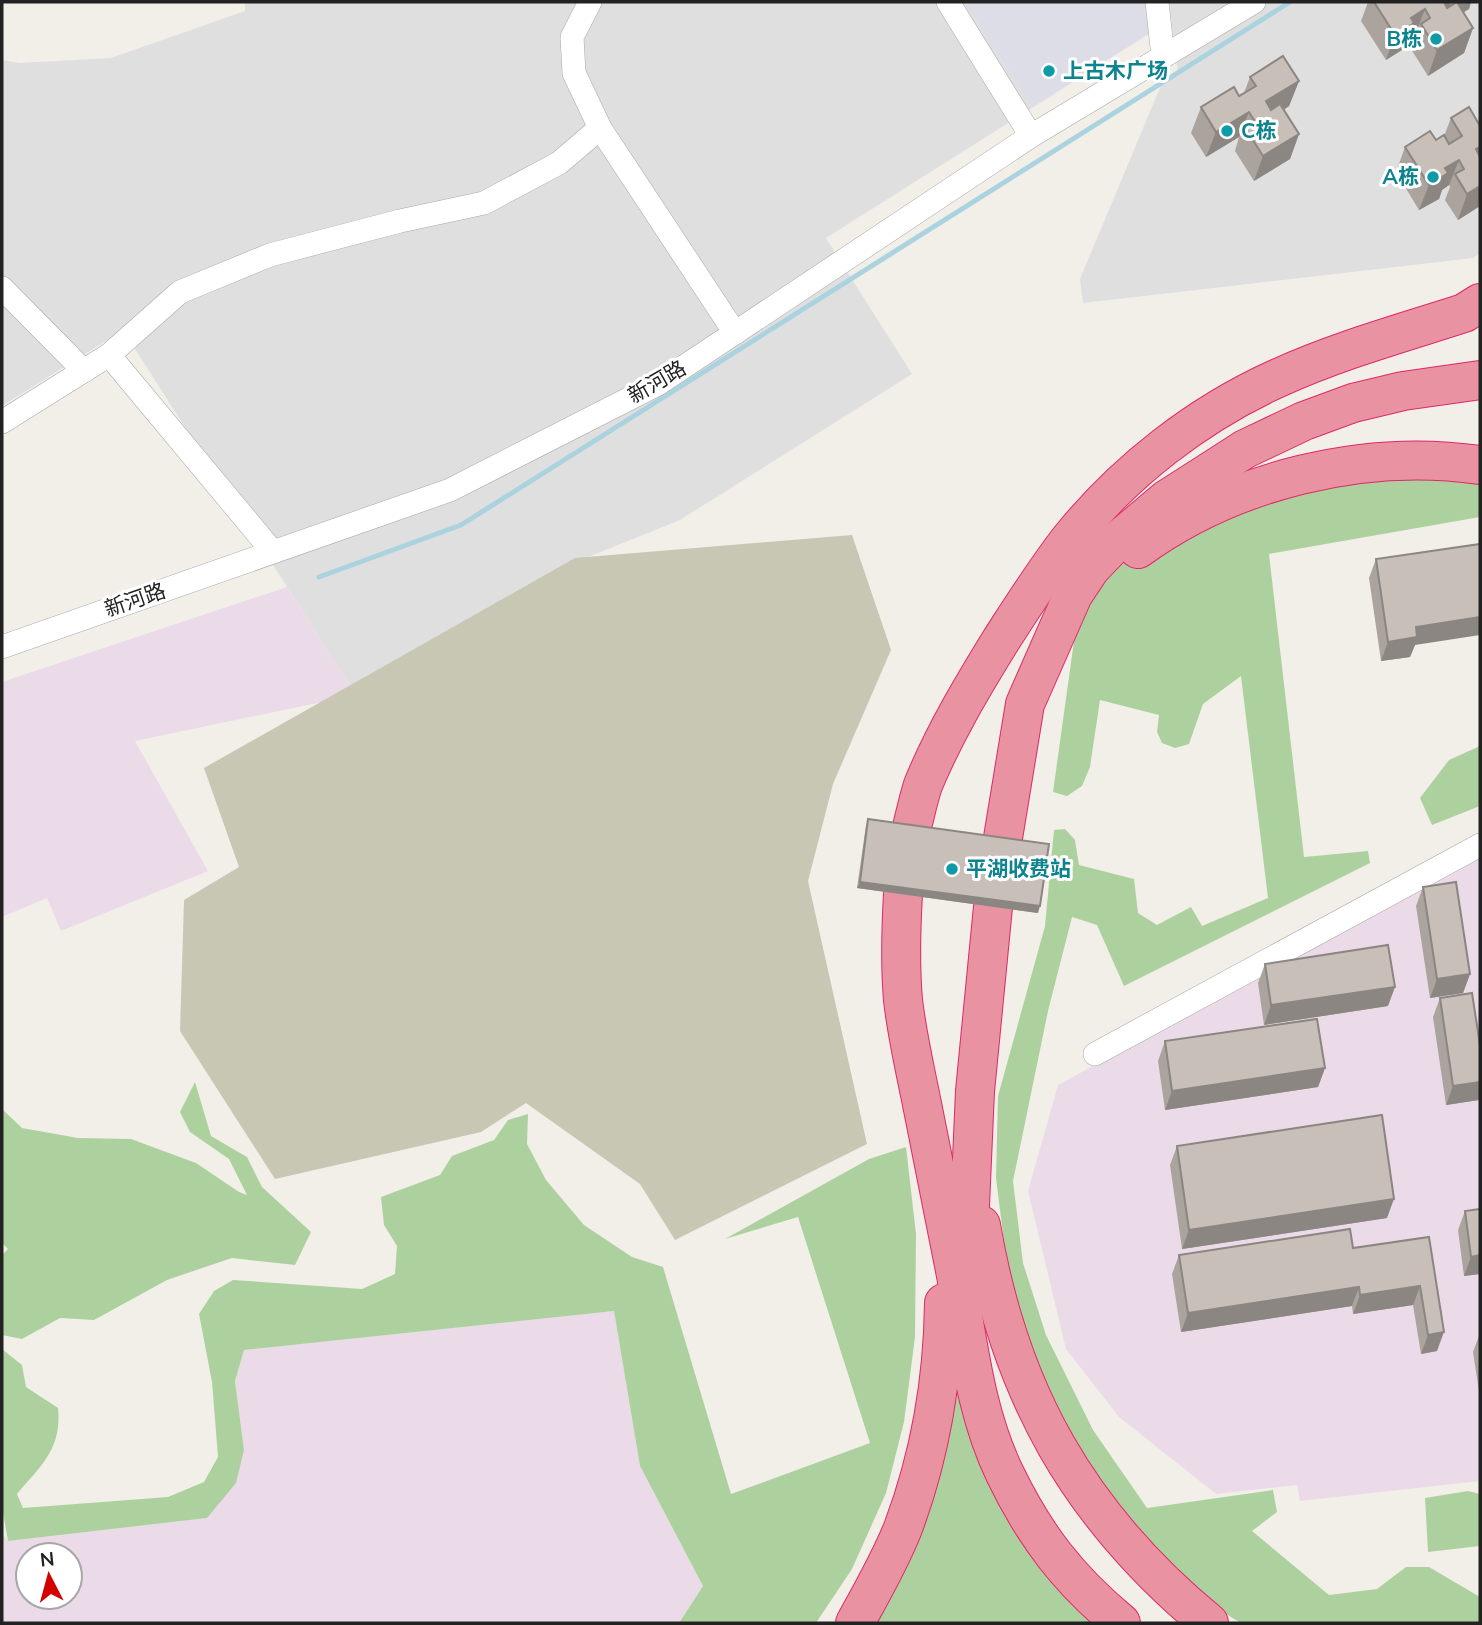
<svg xmlns="http://www.w3.org/2000/svg" width="1482" height="1625" viewBox="0 0 1482 1625" font-family="Mulish,'Noto Sans SC',sans-serif">
  <rect width="100%" height="100%" fill="#f2efe9"/>
  <!-- residential -->
  <g fill="#e0dfdf">
    <path d="M 245,2 L 964,2 L 1032,108 L 826,238 L 912,374 L 680,520 L 551,572 L 356,695 L 123,330 L 2,406 L 2,60 L 20,63 L 111,58 L 245,11 Z"/>
    <path d="M 1169,2 L 1480,2 L 1480,253 L 1473,258 L 1083,303 L 1080,279 L 1162,83 L 1178,73 Z"/>
  </g>
  <!-- industrial -->
  <g fill="#ebdbe8" fill-rule="evenodd">
    <path d="M 287,587 L 356,695 L 135,741 L 208,871 L 61,931 L 47,898 L 2,917 L 2,682 Z"/>
    <path d="M 1480,856 L 1480,1481 L 1300,1501 L 1297,1485 L 1216,1494 L 1119,1417 L 1066,1349 L 1028,1191 L 1058,1085 Z"/>
    <path d="M 614,1311 L 640,1466 L 703,1586 L 679,1623 L 2,1623 L 2,1534 L 8,1541 L 207,1518 L 244,1450 L 235,1381 L 244,1350 ZM 28,1555 L 70,1555 L 70,1597 L 28,1597 Z"/>
  </g>
  <!-- construction -->
  <path fill="#c7c7b4" d="M 852,535 L 891,650 L 833,784 L 808,881 L 867,1144 L 675,1240 L 640,1184 L 526,1103 L 481,1132 L 275,1179 L 180,1031 L 184,900 L 239,867 L 204,768 L 575,558 Z"/>
  <!-- forest -->
  <g fill="#add19e">
    <path d="M 1480,461 L 1480,517 L 1269,554 L 1304,857 L 1368,851 L 1370,863 L 1124,986 L 1097,925 L 1072,917 L 1048,1011 L 1013,1181 L 1023,1263 L 1046,1335 L 1093,1430 L 1147,1508 L 1273,1490 L 1277,1512 L 1252,1531 L 1329,1595 L 1377,1589 L 1406,1567 L 1429,1567 L 1480,1597 L 1480,1623 L 1241,1623 L 1226,1614 L 1175,1574 L 1120,1513 L 1042,1390 L 1008,1273 L 996,1178 L 998,1096 L 1045,926 L 1054,830 L 1065,829 L 1075,840 L 1079,865 L 1134,879 L 1138,913 L 1157,925 L 1191,907 L 1202,926 L 1268,898 L 1241,676 L 1203,704 L 1189,744 L 1175,748 L 1162,743 L 1157,732 L 1159,715 L 1100,700 L 1090,767 L 1082,786 L 1067,796 L 1053,792 L 1074,641 L 1083,606 L 1103,575 L 1218,495 Z"/>
    <path d="M 1480,746 L 1480,806 L 1432,825 L 1420,798 L 1449,760 Z"/>
    <path d="M 195,1082 L 211,1136 L 247,1157 L 262,1187 L 311,1232 L 295,1265 L 232,1258 L 167,1280 L 94,1320 L 60,1318 L 22,1339 L 2,1335 L 2,1255 L 8,1249 L 2,1243 L 2,1109 L 22,1128 L 78,1138 L 131,1139 L 196,1163 L 239,1192 L 247,1195 L 229,1159 L 190,1132 L 180,1112 Z"/>
    <path d="M 528,1114 L 527,1144 L 546,1180 L 584,1225 L 632,1257 L 663,1267 L 731,1494 L 870,1443 L 798,1217 L 725,1239 L 869,1159 L 906,1147 L 916,1234 L 915,1337 L 904,1422 L 886,1493 L 852,1569 L 816,1623 L 679,1623 L 703,1586 L 640,1466 L 614,1311 L 244,1350 L 235,1381 L 244,1450 L 236,1483 L 207,1518 L 8,1541 L 2,1506 L 2,1349 L 22,1365 L 26,1387 L 58,1408 C 62,1448 42,1465 17,1494 L 23,1508 L 168,1497 L 204,1482 L 218,1457 L 212,1382 L 199,1314 L 214,1291 L 233,1280 L 362,1289 L 395,1274 L 397,1246 L 384,1225 L 381,1197 L 440,1175 L 452,1156 L 494,1140 L 508,1120 Z"/>
    <path d="M 951,1376 L 972,1439 L 1111,1623 L 862,1623 Z"/>
    <path d="M 1468,1491 L 1480,1494 L 1480,1546 L 1428,1552 L 1425,1498 Z"/>
  </g>
  <!-- plaza -->
  <path fill="#dddde8" d="M 964,2 L 1146,2 L 1150,33 L 1032,108 Z"/>
  <g fill="none" stroke-linecap="round" stroke-linejoin="round">
    <!-- stream -->
    <path stroke="#aad3df" stroke-width="5" d="M 319,577 L 461,525 L 1290,2"/>
    <!-- minor casing -->
    <g stroke="#a9a9a9" stroke-width="24">
      <g id="minor">
        <path d="M 590,2 L 572,37 L 574,73 L 600,128 L 735,333"/>
        <path d="M 948,2 L 1031,136"/>
        <path d="M 1157,2 L 1163,57"/>
        <path d="M 2,288 L 84,371"/>
        <path d="M 109,355 L 273,552"/>
        <path d="M 2,422 L 109,355 L 180,292 L 270,255 L 400,221 L 484,203 L 559,163 L 600,128"/>
        <path d="M 2,647 L 450,490 L 658,384 L 1031,136 L 1254,2"/>
        <path d="M 1095,1054 L 1480,845"/>
      </g>
    </g>
    <!-- motorway casing -->
    <g stroke="#dc2a67" stroke-width="40">
      <g id="motorway">
        <path d="M 1138,549 C 1233,480 1364,448 1480,465"/>
        <path d="M 911,831 C 915,816 918,800 923,785 C 944,734 972,687 1001,640 C 1023,606 1045,571 1070,539 C 1125,471 1198,414 1278,378 C 1337,351 1402,333 1464,313 L 1480,303"/>
        <path d="M 1002,844 L 1025,704 L 1073,595 L 1091,568 L 1115,543 L 1167,499 L 1203,476 L 1245,449 L 1304,421 L 1353,403 L 1403,391 L 1480,380"/>
        <path d="M 903,894 C 901,929 900,965 903,1000 C 907,1035 915,1069 922,1104 C 933,1157 943,1211 954,1265 C 968,1336 973,1408 1005,1474 C 1035,1536 1068,1579 1121,1623"/>
        <path d="M 981,1225 C 1009,1391 1078,1515 1209,1623"/>
        <path d="M 973,1258 L 969,1228 L 975,1091 L 993,907"/>
        <path d="M 855,1623 C 872,1592 890,1561 903,1528 C 930,1456 943,1379 944,1303"/>
      </g>
    </g>
    <!-- minor -->
    <use href="#minor" stroke="#fff" stroke-width="23"/>
    <!-- motorway -->
    <use href="#motorway" stroke="#e892a2" stroke-width="38"/>
  </g>
  <!-- wall -->
  <g fill="#aba49e">
    <path d="M 1368,2 L 1471,2 L 1469,9 L 1463,12 L 1473,28 L 1464,53 L 1428,76 L 1411,49 L 1416,36 L 1415,35 L 1408,39 L 1405,48 L 1386,60 L 1361,21 Z"/>
    <path d="M 1250,77 L 1299,81 L 1289,106 L 1284,110 L 1299,134 L 1290,159 L 1254,181 L 1235,151 L 1239,137 L 1206,157 L 1191,133 L 1201,107 L 1239,96 L 1244,93 Z"/>
    <path d="M 1469,107 L 1480,206 L 1458,220 L 1445,200 L 1450,187 L 1449,185 L 1442,190 L 1439,199 L 1419,210 L 1396,172 L 1405,147 L 1436,140 L 1444,136 L 1451,118 Z"/>
    <path d="M 1376,559 L 1415,645 L 1410,657 L 1381,661 L 1369,578 Z"/>
    <path d="M 868,819 L 1038,913 L 857,888 L 866,825 Z"/>
    <path d="M 1423,887 L 1470,974 L 1463,993 L 1430,998 L 1416,906 Z"/>
    <path d="M 1265,964 L 1388,1006 L 1264,1025 L 1258,983 Z"/>
    <path d="M 1440,998 L 1480,1045 L 1480,1096 L 1479,1100 L 1446,1105 L 1433,1017 Z"/>
    <path d="M 1165,1041 L 1325,1068 L 1318,1087 L 1165,1110 L 1158,1061 Z"/>
    <path d="M 1177,1146 L 1387,1218 L 1182,1249 L 1170,1165 Z"/>
    <path d="M 1480,1209 L 1480,1274 L 1464,1276 L 1458,1230 L 1465,1211 Z"/>
    <path d="M 1429,1237 L 1437,1351 L 1421,1354 L 1413,1305 L 1353,1314 L 1352,1306 L 1181,1332 L 1172,1274 L 1179,1255 L 1353,1248 Z"/>
    <path d="M 1480,1333 L 1480,1398 L 1473,1352 Z"/>
  </g>
  <!-- shaded-wall -->
  <g fill="#8b8681">
    <path d="M 1441,2 L 1451,2 L 1446,16 Z"/>
    <path d="M 1456,2 L 1471,2 L 1469,9 L 1449,21 Z"/>
    <path d="M 1425,9 L 1415,35 L 1408,39 L 1405,48 L 1386,60 L 1395,35 L 1411,18 Z"/>
    <path d="M 1473,28 L 1464,53 L 1428,76 L 1437,50 Z"/>
    <path d="M 1299,81 L 1289,106 L 1256,127 L 1266,101 Z"/>
    <path d="M 1249,112 L 1239,137 L 1206,157 L 1216,132 Z"/>
    <path d="M 1299,134 L 1290,159 L 1254,181 L 1263,156 Z"/>
    <path d="M 1480,147 L 1480,166 L 1476,149 Z"/>
    <path d="M 1459,160 L 1449,185 L 1442,190 L 1439,199 L 1419,210 L 1429,185 L 1445,168 Z"/>
    <path d="M 1480,186 L 1480,206 L 1458,220 L 1467,194 Z"/>
    <path d="M 1480,617 L 1480,635 L 1415,645 L 1410,657 L 1381,661 L 1388,642 L 1416,627 Z"/>
    <path d="M 860,882 L 1040,906 L 1038,913 L 857,888 Z"/>
    <path d="M 1470,974 L 1463,993 L 1430,998 L 1437,979 Z"/>
    <path d="M 1395,987 L 1388,1006 L 1264,1025 L 1271,1005 Z"/>
    <path d="M 1325,1068 L 1318,1087 L 1165,1110 L 1172,1091 Z"/>
    <path d="M 1480,1082 L 1480,1096 L 1479,1100 L 1446,1105 L 1453,1086 Z"/>
    <path d="M 1394,1199 L 1387,1218 L 1182,1249 L 1189,1230 Z"/>
    <path d="M 1480,1255 L 1480,1274 L 1464,1276 L 1471,1257 Z"/>
    <path d="M 1420,1286 L 1413,1305 L 1353,1314 L 1360,1295 Z"/>
    <path d="M 1359,1287 L 1352,1306 L 1181,1332 L 1188,1313 Z"/>
    <path d="M 1444,1332 L 1437,1351 L 1421,1354 L 1428,1335 Z"/>
  </g>
  <!-- building -->
  <g fill="#c7bfb8" stroke="#8b8681" stroke-width="2">
    <path d="M 1374,2 L 1444,2 L 1447,8 L 1457,2 L 1473,28 L 1437,50 L 1421,24 L 1430,18 L 1425,9 L 1411,18 L 1414,23 L 1395,35 Z"/>
    <path d="M 1283,56 L 1299,81 L 1266,101 L 1271,110 L 1280,104 L 1299,134 L 1263,156 L 1244,126 L 1254,120 L 1249,112 L 1216,132 L 1201,107 L 1234,87 L 1239,96 L 1256,86 L 1250,77 Z"/>
    <path d="M 1469,107 L 1480,126 L 1480,147 L 1476,149 L 1480,157 L 1480,186 L 1467,194 L 1455,174 L 1464,169 L 1459,160 L 1445,168 L 1448,173 L 1429,185 L 1405,147 L 1430,131 L 1436,140 L 1444,135 L 1449,144 L 1462,136 L 1451,118 Z"/>
    <path d="M 1480,544 L 1480,617 L 1416,627 L 1417,637 L 1388,642 L 1376,559 Z"/>
    <path d="M 868,819 L 1049,844 L 1040,906 L 860,882 Z"/>
    <path d="M 1456,882 L 1470,974 L 1437,979 L 1423,887 Z"/>
    <path d="M 1388,945 L 1395,987 L 1271,1005 L 1265,964 Z"/>
    <path d="M 1472,993 L 1480,1045 L 1480,1082 L 1453,1086 L 1440,998 Z"/>
    <path d="M 1317,1019 L 1325,1068 L 1172,1091 L 1165,1041 Z"/>
    <path d="M 1382,1115 L 1394,1199 L 1189,1230 L 1177,1146 Z"/>
    <path d="M 1480,1209 L 1480,1255 L 1471,1257 L 1465,1211 Z"/>
    <path d="M 1350,1229 L 1353,1248 L 1429,1237 L 1444,1332 L 1428,1335 L 1420,1286 L 1360,1295 L 1359,1287 L 1188,1313 L 1179,1255 Z"/>
  </g>
  <!-- markers -->
  <g fill="#0f9aa8" stroke="#fff" stroke-width="2.5">
    <circle cx="1436" cy="39" r="7"/>
    <circle cx="1049" cy="71" r="7"/>
    <circle cx="1227" cy="131" r="7"/>
    <circle cx="1433" cy="177" r="7"/>
    <circle cx="952" cy="869" r="7"/>
  </g>
  <g text-anchor="middle" stroke-width="6" stroke-linejoin="round" paint-order="stroke">
    <!-- culture labels -->
    <g font-size="21" font-weight="bold" fill="#0d838f" stroke="#fff" text-anchor="start">
      <text x="1422" y="46" text-anchor="end">B栋</text>
      <text x="1063" y="78">上古木广场</text>
      <text x="1241" y="138">C栋</text>
      <text x="1419" y="184" text-anchor="end">A栋</text>
      <text x="966" y="876">平湖收费站</text>
    </g>
    <!-- street labels -->
    <g font-size="21" fill="#222" stroke="#fff">
      <text transform="translate(657 382) rotate(-30)" y="7">新河路</text>
      <text transform="translate(135 600) rotate(-19)" y="7">新河路</text>
    </g>
  </g>
  <!-- border -->
  <rect width="1482" height="1625" fill="none" stroke="#222222" stroke-width="7"/>
  <!-- north arrow -->
  <g transform="translate(49 1576) rotate(354)"><circle r="33" fill="#ffffff" stroke="#a7a7a7" stroke-width="2"/>
  <path d="M0-5L12 26L0 18L-12 26Z" fill="#d40000"/>
  <text y="-10" font-size="19" font-weight="bold" text-anchor="middle" fill="#222222">N</text>
  </g>
</svg>
